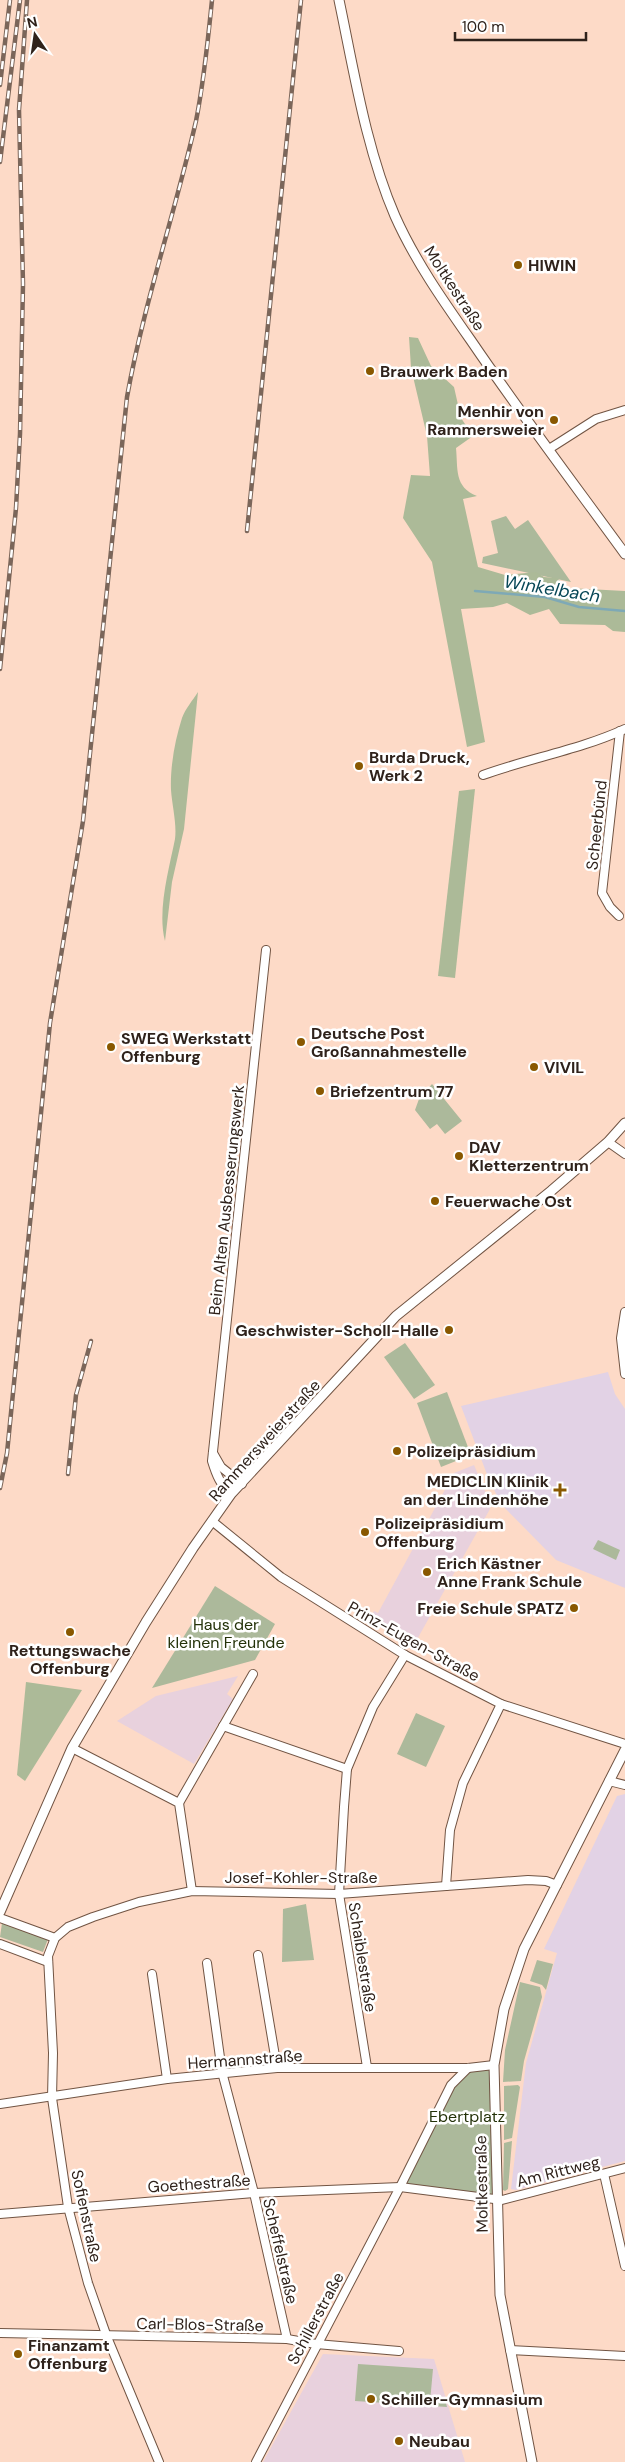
<svg xmlns="http://www.w3.org/2000/svg" width="625" height="2462" viewBox="0 0 625 2462" font-family="'DM Sans',sans-serif">
  <rect width="100%" height="100%" fill="#fddac7"/>
  <!-- education -->
  <g fill="#e8d1dd">
    <path d="M 474,1465 L 490,1503 L 490,1509 L 415,1643 L 370,1619 L 374,1611 L 378,1613 L 454,1473 Z"/>
    <path d="M 238,1676 L 227,1694 L 233,1699 L 194,1764 L 117,1721 L 156,1696 Z"/>
    <path d="M 323,2354 L 434,2359 L 465,2462 L 263,2462 Z"/>
  </g>
  <!-- medical -->
  <g fill="#e2d2e5">
    <path d="M 608,1372 L 615,1394 L 625,1409 L 625,1588 L 556,1560 L 501,1504 L 488,1477 L 461,1406 Z"/>
    <path d="M 625,1794 L 625,2161 L 516,2190 L 511,2189 L 526,2063 L 557,1953 L 544,1949 L 617,1796 Z"/>
  </g>
  <!-- green -->
  <g fill="#acb99b">
    <path d="M 506,516 L 515,529 L 528,520 L 571,582 L 482,563 L 483,557 L 498,553 L 491,521 Z"/>
    <path d="M 432,1084 L 462,1121 L 445,1134 L 437,1124 L 430,1129 L 415,1110 L 419,1099 Z"/>
    <path d="M 405,1343 L 435,1385 L 414,1399 L 384,1357 Z"/>
    <path d="M 447,1392 L 471,1455 L 441,1467 L 417,1403 Z"/>
    <path d="M 598,1540 L 620,1550 L 616,1560 L 593,1549 Z"/>
    <path d="M 215,1586 L 275,1624 L 255,1660 L 152,1688 Z"/>
    <path d="M 416,1713 L 445,1726 L 426,1767 L 397,1754 Z"/>
    <path d="M 306,1904 L 314,1960 L 282,1962 L 283,1909 Z"/>
    <path d="M 2,1923 L 48,1939 L 43,1952 L 0,1937 Z"/>
    <path d="M 537,1960 L 553,1964 L 546,1990 L 542,1985 L 530,1981 Z"/>
    <path d="M 520,1982 L 540,1987 L 542,1997 L 524,2061 L 521,2081 L 503,2082 L 505,2050 Z"/>
    <path d="M 494,2065 L 497,2200 L 400,2187 L 451,2085 L 468,2068 Z"/>
    <path d="M 518,2085 L 520,2087 L 512,2138 L 504,2140 L 504,2086 Z"/>
    <path d="M 512,2141 L 508,2189 L 505,2191 L 503,2190 L 504,2143 Z"/>
    <path d="M 358,2364 L 433,2369 L 430,2402 L 446,2403 L 447,2407 L 355,2401 Z"/>
  </g>
  <!-- forest -->
  <g fill="#acba98">
    <path d="M 409,337 L 418,338 L 431,366 L 454,387 L 461,418 L 473,436 L 456,448 C 458,469 454,487 477,496 L 463,499 L 478,567 L 505,575 L 536,572 L 544,577 L 557,578 L 568,588 L 625,591 L 625,632 L 613,631 L 605,625 L 560,624 L 549,609 L 530,615 L 507,603 L 493,607 L 461,609 L 485,742 L 467,747 L 432,562 L 403,518 L 411,475 L 430,476 L 427,436 L 411,368 Z"/>
    <path d="M 198,692 L 184,829 L 172,882 L 165,941 C 157,911 169,869 175,839 C 177,824 172,805 171,790 C 170,767 175,740 182,718 C 185,709 193,700 198,692 Z"/>
    <path d="M 475,789 L 455,978 L 438,976 L 459,791 Z"/>
    <path d="M 26,1682 L 82,1690 L 25,1781 L 17,1775 Z"/>
  </g>
  <g fill="none" stroke-linecap="round" stroke-linejoin="round">
    <!-- stream -->
    <path stroke="#7ea9b6" stroke-width="2.5" d="M 475,591 L 545,597 L 579,607 L 625,611"/>
    <!-- minor casing -->
    <g stroke="#715443" stroke-width="10">
      <g id="minor">
        <path d="M 549,449 L 596,419 L 625,410"/>
        <path d="M 483,775 C 530,758 579,750 625,729"/>
        <path d="M 619,916 L 610,907 L 602,893 L 620,731"/>
        <path d="M 608,1142 L 625,1154"/>
        <path d="M 625,1312 L 621,1338 L 625,1374"/>
        <path d="M 213,1453 L 221,1467 L 242,1484"/>
        <path d="M 231,1494 C 221,1487 216,1474 212,1461 L 266,950"/>
        <path d="M 212,1521 L 281,1577 L 405,1655 L 501,1704 L 625,1744"/>
        <path d="M 223,1726 L 347,1769"/>
        <path d="M 72,1748 L 179,1803 L 192,1891"/>
        <path d="M 609,1781 L 625,1785"/>
        <path d="M 179,1803 L 253,1674"/>
        <path d="M 446,1886 L 450,1830 L 463,1783 L 501,1704"/>
        <path d="M 0,1918 L 55,1938"/>
        <path d="M 0,1944 L 48,1962"/>
        <path d="M 258,1955 L 277,2068"/>
        <path d="M 207,1963 L 222,2072 L 254,2193 L 287,2339"/>
        <path d="M 152,1974 L 167,2079"/>
        <path d="M 367,2067 L 339,1894 L 344,1807 L 347,1769 L 373,1707 L 405,1655"/>
        <path d="M 0,2104 L 167,2079 L 277,2068 L 468,2068 L 494,2065"/>
        <path d="M 604,2174 L 625,2266"/>
        <path d="M 0,2214 L 254,2193 L 400,2187 L 502,2200 L 625,2168"/>
        <path d="M 0,2333 L 287,2339 L 316,2344 L 399,2351"/>
        <path d="M 510,2350 L 625,2356"/>
        <path d="M 159,2462 L 107,2337 L 88,2283 L 68,2207 L 52,2098 L 53,2053 L 48,1956 L 55,1938 L 68,1927 L 93,1917 L 139,1902 L 192,1891 L 339,1894 L 528,1880 L 546,1881 L 557,1885"/>
        <path d="M 256,2462 L 400,2187 L 451,2085 L 468,2068"/>
      </g>
    </g>
    <!-- tertiary casing -->
    <g stroke="#715443" stroke-width="11">
      <g id="tertiary">
        <path d="M 339,0 C 354,71 366,149 395,216 C 415,261 444,302 472,342 C 521,414 574,484 625,554"/>
        <path d="M 0,1912 L 72,1748 L 146,1622 L 193,1548 L 231,1494 L 396,1316 L 551,1191 L 608,1142 L 625,1123"/>
        <path d="M 532,2462 L 500,2295 L 494,2065 L 504,2009 L 524,1949 L 625,1750"/>
      </g>
    </g>
    <!-- minor -->
    <use href="#minor" stroke="#fff" stroke-width="8"/>
    <!-- tertiary -->
    <use href="#tertiary" stroke="#fff" stroke-width="9"/>
    <!-- rail casing -->
    <g stroke="#7b665a" stroke-width="4.5">
      <g id="rail">
        <path d="M 0,85 L 10,0"/>
        <path d="M 0,162 L 20,0"/>
        <path d="M 247,531 L 301,0"/>
        <path d="M 0,669 L 16,508 L 20,434 L 23,284 L 19,110 L 27,0"/>
        <path d="M 68,1474 L 76,1395 L 91,1341"/>
        <path d="M 0,1488 L 7,1453 L 50,1023 L 83,821 L 127,397 C 144,303 175,213 196,121 C 204,81 208,40 212,0"/>
      </g>
    </g>
    <!-- rail -->
    <use href="#rail" stroke="#fff" stroke-width="2.5" stroke-dasharray="8" stroke-linecap="butt"/>
  </g>
  <!-- markers -->
  <g fill="#895800" stroke="#fff" stroke-width="2">
    <circle cx="518" cy="265" r="5"/>
    <circle cx="370" cy="371" r="5"/>
    <circle cx="554" cy="420" r="5"/>
    <circle cx="359" cy="766" r="5"/>
    <circle cx="301" cy="1042" r="5"/>
    <circle cx="111" cy="1047" r="5"/>
    <circle cx="534" cy="1067" r="5"/>
    <circle cx="320" cy="1091" r="5"/>
    <circle cx="459" cy="1156" r="5"/>
    <circle cx="435" cy="1201" r="5"/>
    <circle cx="449" cy="1330" r="5"/>
    <circle cx="397" cy="1451" r="5"/>
    <path d="M557.5 1482.5h5v5h5v5h-5v5h-5v-5h-5v-5h5z"/>
    <circle cx="365" cy="1532" r="5"/>
    <circle cx="427" cy="1572" r="5"/>
    <circle cx="574" cy="1608" r="5"/>
    <circle cx="70" cy="1632" r="5"/>
    <circle cx="18" cy="2354" r="5"/>
    <circle cx="371" cy="2399" r="5"/>
    <circle cx="399" cy="2441" r="5"/>
  </g>
  <g text-anchor="middle" stroke-width="5" stroke-linejoin="round" paint-order="stroke">
    <!-- poi labels -->
    <g font-size="16" font-weight="bold" fill="#2f221b" stroke="#fff" text-anchor="start">
      <text x="528" y="271">HIWIN</text>
      <text x="380" y="377">Brauwerk Baden</text>
      <text x="544" y="417" text-anchor="end">Menhir von<tspan x="544" dy="18">Rammersweier</tspan></text>
      <text x="369" y="763">Burda Druck,<tspan x="369" dy="18">Werk 2</tspan></text>
      <text x="311" y="1039">Deutsche Post<tspan x="311" dy="18">Großannahmestelle</tspan></text>
      <text x="121" y="1044">SWEG Werkstatt<tspan x="121" dy="18">Offenburg</tspan></text>
      <text x="544" y="1073">VIVIL</text>
      <text x="330" y="1097">Briefzentrum 77</text>
      <text x="469" y="1153">DAV<tspan x="469" dy="18">Kletterzentrum</tspan></text>
      <text x="445" y="1207">Feuerwache Ost</text>
      <text x="439" y="1336" text-anchor="end">Geschwister-Scholl-Halle</text>
      <text x="407" y="1457">Polizeipräsidium</text>
      <text x="549" y="1487" text-anchor="end">MEDICLIN Klinik<tspan x="549" dy="18">an der Lindenhöhe</tspan></text>
      <text x="375" y="1529">Polizeipräsidium<tspan x="375" dy="18">Offenburg</tspan></text>
      <text x="437" y="1569">Erich Kästner<tspan x="437" dy="18">Anne Frank Schule</tspan></text>
      <text x="564" y="1614" text-anchor="end">Freie Schule SPATZ</text>
      <text x="70" y="1656" text-anchor="middle">Rettungswache<tspan x="70" dy="18">Offenburg</tspan></text>
      <text x="28" y="2351">Finanzamt<tspan x="28" dy="18">Offenburg</tspan></text>
      <text x="381" y="2405">Schiller-Gymnasium</text>
      <text x="409" y="2447">Neubau</text>
    </g>
    <!-- street labels -->
    <g font-size="16" fill="#2f221b" stroke="#fff">
      <text transform="translate(455 288) rotate(57)" y="6">Moltkestraße</text>
      <text transform="translate(596 825) rotate(-84)" y="6">Scheerbünd</text>
      <text transform="translate(226 1200) rotate(-84)" y="6">Beim Alten Ausbesserungswerk</text>
      <text transform="translate(264 1440) rotate(-48)" y="6">Rammersweierstraße</text>
      <text transform="translate(414 1641) rotate(29)" y="6">Prinz-Eugen-Straße</text>
      <text x="301" y="1883">Josef-Kohler-Straße</text>
      <text transform="translate(363 1957) rotate(81)" y="6">Schaiblestraße</text>
      <text transform="translate(245 2059) rotate(-4)" y="6">Hermannstraße</text>
      <text transform="translate(558 2171) rotate(-14)" y="6">Am Rittweg</text>
      <text transform="translate(199 2183) rotate(-4)" y="6">Goethestraße</text>
      <text transform="translate(481 2184) rotate(-91)" y="6">Moltkestraße</text>
      <text transform="translate(87 2216) rotate(78)" y="6">Sofienstraße</text>
      <text transform="translate(281 2251) rotate(77)" y="6">Scheffelstraße</text>
      <text transform="translate(315 2318) rotate(-62)" y="6">Schillerstraße</text>
      <text transform="translate(200 2324) rotate(1)" y="6">Carl-Blos-Straße</text>
    </g>
    <!-- park labels -->
    <g font-size="16" fill="#243209" stroke="#fff">
      <text x="226" y="1630">Haus der<tspan x="226" dy="18">kleinen Freunde</tspan></text>
      <text x="467" y="2122">Ebertplatz</text>
    </g>
    <!-- water labels -->
    <g font-size="18" font-style="italic" fill="#074757" stroke="#fff">
      <text transform="translate(552 589) rotate(9)" y="6">Winkelbach</text>
    </g>
  </g>
  <!-- north arrow -->
  <g transform="translate(35 35) rotate(347)" stroke="#ffffff" stroke-width="4" paint-order="stroke">
  <path d="M0-4L9 19L0 12L-9 19Z" fill="#2f221b"/>
  <text y="-8" font-size="14" font-weight="bold" text-anchor="middle" fill="#2f221b">N</text>
  </g>
  <!-- scale -->
  <path d="M455 32v8h131v-8" fill="none" stroke="#2f221b" stroke-width="2.5"/>
  <text x="462" y="32" font-size="15" fill="#2f221b" stroke="#ffffff" stroke-width="4" paint-order="stroke">100 m</text>
</svg>
